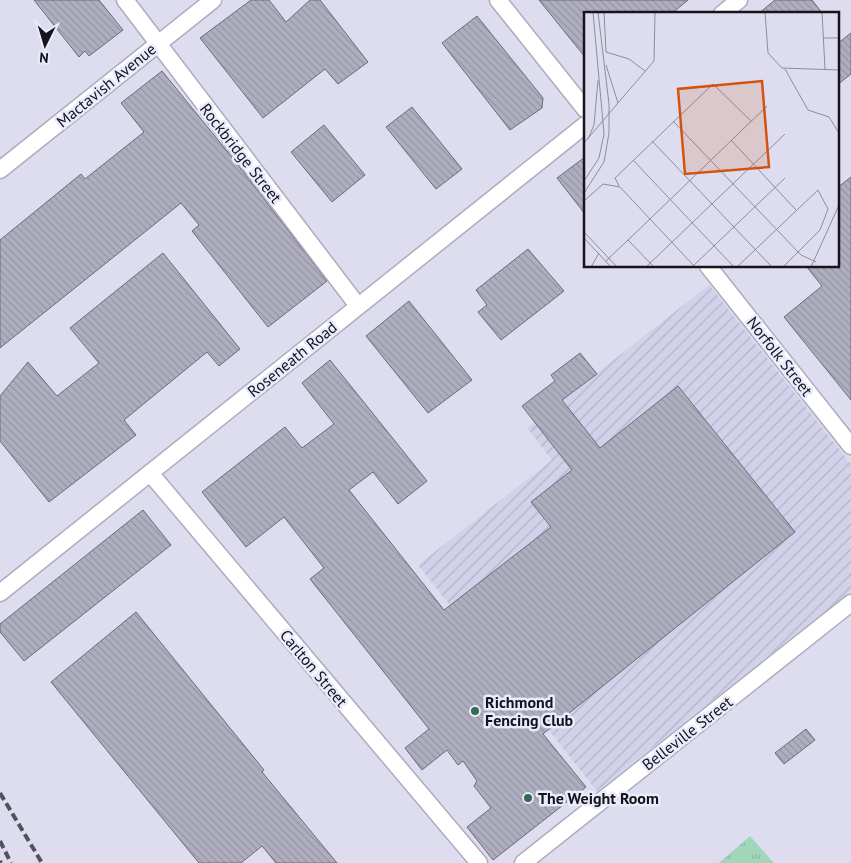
<svg xmlns="http://www.w3.org/2000/svg" width="851" height="863" viewBox="0 0 851 863" font-family="'PT Sans',sans-serif">
  <defs>
    <pattern id="industrial-furrows" width="10" height="10" patternUnits="userSpaceOnUse" patternTransform="scale(1.25)"><rect width="10" height="10" fill="#d1d1ea"/><path d="M-1 1l2-2M0 10L10 0M9 11l2-2" fill="none" stroke="#b3b3c8"/></pattern>
    <pattern id="grass-tufts" width="24" height="20" patternUnits="userSpaceOnUse" patternTransform="scale(1.25)"><rect width="24" height="20" fill="#a1d6bb"/><path d="M3 7l-1-3M5 7V3M7 7l1-3M15 17l-1-3M17 17v-4M19 17l1-3" fill="none" stroke="#8ab7a0"/></pattern>
    <pattern id="building-back-hatch" width="6" height="6" patternUnits="userSpaceOnUse" patternTransform="scale(1.25)"><rect width="6" height="6" fill="#aeaebf"/><path d="M-1 5l2 2M0 0l6 6M5-1l2 2" fill="none" stroke="#9595a4"/></pattern>
  </defs>
  <rect width="100%" height="100%" fill="#ddddef"/>
  <!-- industrial -->
  <path fill="url(#industrial-furrows)" d="M 709,285 L 851,464 L 851,591 L 597,791 L 418,565 L 552,460 L 527,428 Z"/>
  <!-- grass -->
  <path fill="url(#grass-tufts)" d="M 750,836 L 774,863 L 719,863 Z"/>
  <!-- building -->
  <g fill="url(#building-back-hatch)" stroke="#6a6b7a">
    <path d="M 34,0 L 99,0 L 123,30 L 89,56 L 85,51 L 79,57 Z"/>
    <path d="M 251,0 L 269,0 L 286,22 L 310,0 L 320,0 L 368,62 L 338,84 L 325,69 L 263,118 L 200,38 Z"/>
    <path d="M 539,0 L 688,0 L 671,14 L 585,14 L 585,57 Z"/>
    <path d="M 775,0 L 812,0 L 823,14 L 758,14 Z"/>
    <path d="M 477,16 L 543,98 L 542,108 L 510,130 L 442,43 Z"/>
    <path d="M 851,33 L 851,74 L 837,85 L 837,44 Z"/>
    <path d="M 162,71 L 231,156 L 327,281 L 268,327 L 192,231 L 199,225 L 181,203 L 0,348 L 0,240 L 81,174 L 85,179 L 144,132 L 121,103 Z"/>
    <path d="M 412,107 L 462,169 L 436,189 L 386,127 Z"/>
    <path d="M 324,125 L 365,175 L 332,202 L 291,152 Z"/>
    <path d="M 585,157 L 585,214 L 557,178 Z"/>
    <path d="M 851,177 L 851,400 L 784,317 L 822,286 L 806,266 L 837,266 L 837,188 Z"/>
    <path d="M 528,249 L 564,291 L 501,340 L 478,312 L 487,305 L 476,290 Z"/>
    <path d="M 163,253 L 240,349 L 219,366 L 207,352 L 124,420 L 136,435 L 49,502 L 0,441 L 0,396 L 28,362 L 57,396 L 99,363 L 70,328 Z"/>
    <path d="M 409,301 L 472,380 L 428,413 L 366,336 Z"/>
    <path d="M 580,353 L 597,374 L 562,400 L 600,448 L 678,386 L 795,532 L 543,734 L 586,787 L 493,860 L 467,827 L 491,808 L 474,786 L 477,781 L 463,761 L 458,765 L 447,750 L 422,770 L 405,748 L 429,729 L 310,579 L 324,568 L 284,517 L 246,547 L 202,492 L 285,427 L 302,448 L 334,424 L 302,383 L 330,360 L 427,481 L 398,504 L 373,472 L 349,490 L 444,610 L 551,527 L 531,502 L 572,470 L 522,406 L 555,381 L 551,375 Z"/>
    <path d="M 143,510 L 171,545 L 24,661 L 0,632 L 0,624 Z"/>
    <path d="M 136,612 L 264,770 L 262,772 L 337,863 L 276,863 L 262,846 L 241,863 L 199,863 L 51,682 Z"/>
    <path d="M 806,729 L 815,740 L 784,764 L 775,753 Z"/>
  </g>
  <g fill="none" stroke-linecap="round" stroke-linejoin="round">
    <!-- street casing -->
    <g stroke="#acacbd" stroke-width="19">
      <g id="street">
        <path d="M 125,0 L 358,306"/>
        <path d="M 498,0 L 585,109"/>
        <path d="M 722,14 L 739,0"/>
        <path d="M 0,170 L 213,0"/>
        <path d="M 708,266 L 851,446"/>
        <path d="M 150,473 L 479,863"/>
        <path d="M 0,593 L 585,125"/>
        <path d="M 523,863 L 851,603"/>
      </g>
    </g>
    <!-- street -->
    <use href="#street" stroke="#fff" stroke-width="16"/>
    <!-- rail -->
    <g stroke="#52525c" stroke-width="4" stroke-dasharray="8 4" stroke-linecap="butt">
      <path d="M 0,793 L 42,863"/>
      <path d="M 0,841 L 11,863"/>
      <path d="M 0,861 L 1,863"/>
    </g>
  </g>
  <!-- markers -->
  <g fill="#336a51" stroke="#eaebfd" stroke-width="2">
    <circle cx="475" cy="711" r="5"/>
    <circle cx="528" cy="798" r="5"/>
  </g>
  <g text-anchor="middle" stroke-width="5" stroke-linejoin="round" paint-order="stroke">
    <!-- street labels -->
    <g font-size="16" fill="#14141a" stroke="#eaebfd">
      <text transform="translate(106 85) rotate(-39)" y="6">Mactavish Avenue</text>
      <text transform="translate(241 153) rotate(52)" y="6">Rockbridge Street</text>
      <text transform="translate(780 356) rotate(52)" y="6">Norfolk Street</text>
      <text transform="translate(292 359) rotate(-39)" y="6">Roseneath Road</text>
      <text transform="translate(314 668) rotate(50)" y="6">Carlton Street</text>
      <text transform="translate(687 733) rotate(-38)" y="6">Belleville Street</text>
    </g>
    <!-- poi labels -->
    <g font-size="16" font-weight="bold" fill="#14141a" stroke="#eaebfd" text-anchor="start">
      <text x="485" y="708">Richmond<tspan x="485" dy="18">Fencing Club</tspan></text>
      <text x="538" y="804">The Weight Room</text>
    </g>
  </g>
  <!-- overview -->
  <g transform="translate(584 12)">
    <rect width="255" height="255" fill="#ddddef"/>
    <path fill="none" stroke="#8d8d9a" stroke-width="1" d="M 20,0 L 22,40 L 45,47 L 61,59M 181,0 L 184,41 L 198,56 L 255,58M 238,0 L 241,57M 239,26 L 255,26M 22,53 L 34,91M 201,57 L 224,98 L 245,105 L 255,121M 34,91 L 70,49 L 71,0M 89,109 L 217,243 L 232,250M 4,127 L 10,113 L 14,68M 147,128 L 212,198M 68,129 L 188,255M 0,131 L 34,91M 49,148 L 150,255M 0,169 L 15,146 L 20,122 L 9,0M 35,174 L 31,166 L 129,72 L 167,109M 0,181 L 20,150 L 25,121 L 25,92 L 14,0M 0,189 L 19,172 L 36,175M 0,220 L 33,255M 0,226 L 27,255M 44,228 L 70,255M 22,249 L 66,207 L 36,175M 7,255 L 15,241M 62,255 L 201,122M 108,255 L 201,166M 111,255 L 66,207 L 183,94M 153,255 L 234,178 L 244,197 L 236,218 L 199,255M 227,255 L 255,193"/>
    <path fill="#d3520d" fill-opacity="0.15" stroke="#d3520d" stroke-width="2.5" d="M 178,69 L 185,155 L 101,162 L 94,77 Z"/>
    <rect width="255" height="255" fill="none" stroke="#14141a" stroke-width="2.5"/>
  </g>
  <!-- north arrow -->
  <g transform="translate(45 45) rotate(185)" stroke="#eaebfd" stroke-width="4" paint-order="stroke">
  <path d="M0-4L9 19L0 12L-9 19Z" fill="#14141a"/>
  <text y="-8" font-size="14" font-weight="bold" text-anchor="middle" fill="#14141a">N</text>
  </g>
</svg>
